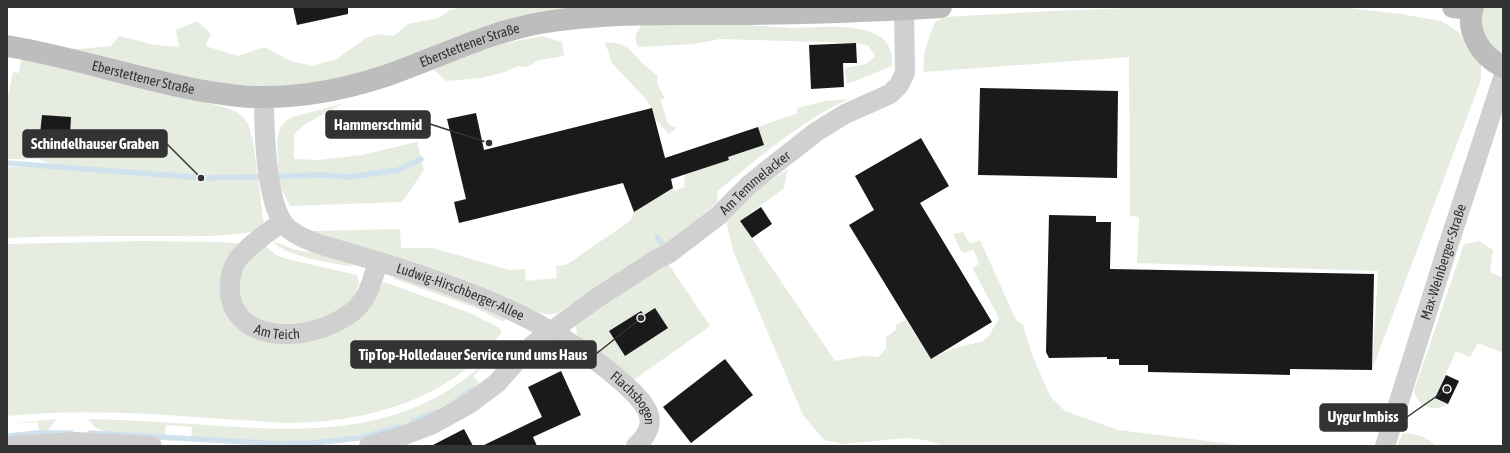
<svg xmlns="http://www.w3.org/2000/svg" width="1510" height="453" viewBox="0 0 1510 453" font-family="'Asap Condensed',sans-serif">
  <rect width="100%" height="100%" fill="#fff"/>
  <!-- green -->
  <g fill="#e6ecdf">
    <path d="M 463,7 L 588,7 L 333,81 L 285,88 L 245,86 L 192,81 L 67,50 L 111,46 L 119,36 L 155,45 L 179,47 L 176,30 L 197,21 L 211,34 L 205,46 L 238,56 L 264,47 L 291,61 L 312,66 L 337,59 L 366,38 L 379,34 L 394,36 L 408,24 L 439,18 L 450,10 Z"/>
    <path d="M 1153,7 L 1340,7 L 1401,14 L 1441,21 L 1459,32 L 1467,49 L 1481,63 L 1481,80 L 1372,370 L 1378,271 L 1137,263 L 1139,217 L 1130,216 L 1129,57 L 924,72 C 922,51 928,41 935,22 L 944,17 L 1052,11 Z"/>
    <path d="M 1483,7 L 1503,7 L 1503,60 L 1490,49 L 1480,22 Z"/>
    <path d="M 643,24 C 673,24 704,24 735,25 C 753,25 772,27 790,28 C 816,28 851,23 875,34 C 889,40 893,52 892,66 L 847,84 L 845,68 L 866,64 L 875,56 L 869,46 L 856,43 L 720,39 L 694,44 L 638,47 C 634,37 635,33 643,24 Z"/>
    <path d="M 542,36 L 562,42 L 564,56 L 539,60 L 527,67 L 518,66 L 505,72 L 481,78 L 446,81 L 432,68 L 505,43 Z"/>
    <path d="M 605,42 L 620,44 L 629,49 L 643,64 L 658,76 L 657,83 L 665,99 L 660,99 L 668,124 L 676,128 L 669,134 L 655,119 L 652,108 L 643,96 L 612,63 Z"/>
    <path d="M 21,59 L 220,106 L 237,112 L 244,118 L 249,126 L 254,147 L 264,226 L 261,230 C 226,238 190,236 154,236 C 105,236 56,236 7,238 L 7,167 L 62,168 L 38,159 L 7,159 L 7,101 L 13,72 L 19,73 Z"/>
    <path d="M 849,99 C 800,121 759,158 718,191 L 717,202 L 663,250 L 655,251 L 558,313 C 541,319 518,303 502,295 C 444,268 381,254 321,236 L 313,231 L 400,229 L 401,248 L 433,248 L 509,270 L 525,269 L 526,281 L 557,278 L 556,266 L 566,265 L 630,221 L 634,212 L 673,188 L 675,191 L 684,187 L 685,175 L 728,160 L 728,157 L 764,145 L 758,127 L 798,113 L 797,108 L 825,101 Z"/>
    <path d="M 344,103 L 304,125 L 294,134 L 294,159 L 318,160 L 362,155 L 417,142 L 424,170 L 402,202 L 290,206 L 279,184 L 277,141 L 280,128 L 286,121 L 293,117 Z"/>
    <path d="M 788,169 L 784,188 L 740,221 L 835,361 L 863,356 L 878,357 L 886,349 L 886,337 L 896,330 L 896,325 L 906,320 L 931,359 L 954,348 L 981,342 L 989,336 L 999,318 L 973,269 L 979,263 L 973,249 L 965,253 L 961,251 L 953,234 L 963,232 L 970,244 L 980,240 L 1016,320 L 1023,325 L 1033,357 L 1050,396 L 1065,411 L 1118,430 L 1248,446 L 956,446 L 941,445 L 925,440 L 907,438 L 844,444 L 824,440 L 803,415 L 733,251 L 726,221 L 732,208 Z"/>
    <path d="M 142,241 L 222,242 L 243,244 L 223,278 L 269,339 L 365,308 L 384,282 L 470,313 L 498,327 L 501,330 L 501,333 C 451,400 368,422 288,423 C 195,418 100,406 7,416 L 7,244 Z"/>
    <path d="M 1479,241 L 1493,250 L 1490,272 L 1503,278 L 1503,353 L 1478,343 L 1470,357 L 1456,351 L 1435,398 L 1448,404 C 1435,413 1418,407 1414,391 L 1464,244 Z"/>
    <path d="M 272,242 C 281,243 284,246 293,249 C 311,255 339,251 353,267 C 326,261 294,259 272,242 Z"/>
    <path d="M 263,244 L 276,255 L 287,259 L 357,275 L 359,284 L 354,297 L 336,313 L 299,326 L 266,324 L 246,311 L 237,294 L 239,271 Z"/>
    <path d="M 667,262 L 710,326 L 632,381 L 577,336 L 576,324 Z"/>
    <path d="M 398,277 L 419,281 L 507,319 L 503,321 L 499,320 L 476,308 L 392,278 Z"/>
    <path d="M 496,351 L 508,356 L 496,371 L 488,363 L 473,376 L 480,384 C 468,392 457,402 444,408 C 404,428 359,442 313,443 C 272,445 232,440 191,438 L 192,427 L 166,425 L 165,437 L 108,433 L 95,427 L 88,419 C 132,420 176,423 221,426 C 324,433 419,432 496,351 Z"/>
    <path d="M 56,419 C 52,426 47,433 39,433 L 38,422 L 7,424 Z"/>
    <path d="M 1403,433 C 1418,434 1425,436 1436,446 L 1397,446 Z"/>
  </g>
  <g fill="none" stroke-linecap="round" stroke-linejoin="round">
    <!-- stream -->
    <g stroke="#cfe2ee" stroke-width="5.5">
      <path d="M 7,163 L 206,178 L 323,175 L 349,177 L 398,170 L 421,159"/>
      <path d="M 657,237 L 666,250"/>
      <path d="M 456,401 L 473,389"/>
      <path d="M 413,421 L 436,412"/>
      <path d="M 90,433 L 281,444 L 314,443 L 359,438 L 399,427"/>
      <path d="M 7,436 L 39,433 L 71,433"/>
    </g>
  </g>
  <!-- building -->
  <g fill="#1a1a1a">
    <path d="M 293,7 L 348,7 L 348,14 L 297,25 Z"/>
    <path d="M 856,43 L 857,63 L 843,63 L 844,87 L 811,89 L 809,45 Z"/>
    <path d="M 980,88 L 1118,91 L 1117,178 L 978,175 Z"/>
    <path d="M 652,108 L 665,158 L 758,127 L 764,145 L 728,157 L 729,160 L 671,179 L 673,188 L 634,212 L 623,183 L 459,223 L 454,202 L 466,199 L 447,119 L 476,113 L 484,150 Z"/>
    <path d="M 42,115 L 71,117 L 70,136 L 40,134 Z"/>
    <path d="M 921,138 L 949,186 L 920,203 L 992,322 L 931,359 L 849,225 L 874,210 L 855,176 Z"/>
    <path d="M 761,207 L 772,224 L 752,238 L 740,221 Z"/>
    <path d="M 1049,215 L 1096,216 L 1096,222 L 1111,222 L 1110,269 L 1374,274 L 1372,370 L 1290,369 L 1290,375 L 1148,372 L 1148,365 L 1119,365 L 1119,359 L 1107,359 L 1107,357 L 1049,358 L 1046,352 Z"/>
    <path d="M 655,308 L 668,328 L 625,356 L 609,331 L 641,311 L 644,315 Z"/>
    <path d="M 725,359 L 753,395 L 691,443 L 663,407 Z"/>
    <path d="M 561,371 L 581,415 L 533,437 L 537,446 L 482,446 L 542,417 L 528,387 Z"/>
    <path d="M 1446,375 L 1459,381 L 1448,404 L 1435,398 Z"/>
    <path d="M 464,429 L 473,446 L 431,446 Z"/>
  </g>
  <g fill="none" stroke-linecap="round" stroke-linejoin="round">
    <!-- minor -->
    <g stroke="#d0d0d0" stroke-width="20">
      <path id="s1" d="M 264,97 C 264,129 266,195 282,221 C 289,233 306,239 318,244 C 425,275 537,306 622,382 C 644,402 664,420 636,446"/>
      <path id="s2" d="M 282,222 C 267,233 250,244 238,259 C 231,269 229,282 230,294 C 239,355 339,338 364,299 C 371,288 374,274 378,262"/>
      <path d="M 7,446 L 76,442 L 152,446"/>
      <path id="s3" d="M 369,446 L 394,439 L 431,425 L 469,404 L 497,383 L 520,357 L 535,343 L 597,298 L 657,259 L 668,254 L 718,216 L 749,185 L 770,168 L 816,132 L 845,114 L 890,94 L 899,85 L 905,73 L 904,9"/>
      <path id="s4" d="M 1385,446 L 1447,249 L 1503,78"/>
    </g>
    <!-- secondary -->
    <g stroke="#bdbdbd" stroke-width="22">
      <path d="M 1453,7 L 1472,9"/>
      <path d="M 1473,7 C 1465,32 1481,56 1503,67"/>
      <path id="s5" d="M 7,46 C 73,57 137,79 203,91 C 223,94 244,98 264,97 C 304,97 345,89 382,77 C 435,59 485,33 540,23 C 605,12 671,14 736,14 C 804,14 873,11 941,7"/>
    </g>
  </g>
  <g text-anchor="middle" stroke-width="4" stroke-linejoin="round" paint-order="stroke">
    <!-- street labels -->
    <g font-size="14" fill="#333" stroke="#fff">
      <text dy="5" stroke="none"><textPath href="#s5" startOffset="476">Eberstettener Straße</textPath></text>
      <text dy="5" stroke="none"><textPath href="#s5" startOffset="140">Eberstettener Straße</textPath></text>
      <text dy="5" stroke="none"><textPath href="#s3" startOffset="472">Am Temmelacker</textPath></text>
      <text dy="5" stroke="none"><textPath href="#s4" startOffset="193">Max-Weinberger-Straße</textPath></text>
      <text dy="5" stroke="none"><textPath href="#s1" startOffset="320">Ludwig-Hirschberger-Allee</textPath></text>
      <text dy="5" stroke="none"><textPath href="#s2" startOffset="161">Am Teich</textPath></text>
      <text dy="5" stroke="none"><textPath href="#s1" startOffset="527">Flachsbogen</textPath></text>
    </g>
  </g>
  <!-- callouts -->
  <path fill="none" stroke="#333" stroke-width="1.5" d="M489 143L430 124M201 178L167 144M641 318L596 354M1447 389L1407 417"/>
  <g fill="#333" stroke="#fff" stroke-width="1.5">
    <circle cx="489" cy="143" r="4"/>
    <circle cx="201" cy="178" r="4"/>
    <circle cx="641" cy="318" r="4"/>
    <circle cx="1447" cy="389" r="4"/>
  </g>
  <g fill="#333" stroke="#333" stroke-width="1.5">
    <rect x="326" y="111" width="104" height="27" rx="4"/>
    <rect x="23" y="130" width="144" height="27" rx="4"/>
    <rect x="351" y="341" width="245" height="27" rx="4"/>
    <rect x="1320" y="404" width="87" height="27" rx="4"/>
  </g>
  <g font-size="15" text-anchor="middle" font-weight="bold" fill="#fff">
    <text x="378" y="130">Hammerschmid</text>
    <text x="95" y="149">Schindelhauser Graben</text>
    <text x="473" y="360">TipTop-Holledauer Service rund ums Haus</text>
    <text x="1363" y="422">Uygur Imbiss</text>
  </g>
  <!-- border -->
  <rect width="1510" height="453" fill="none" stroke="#333333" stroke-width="16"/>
</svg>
